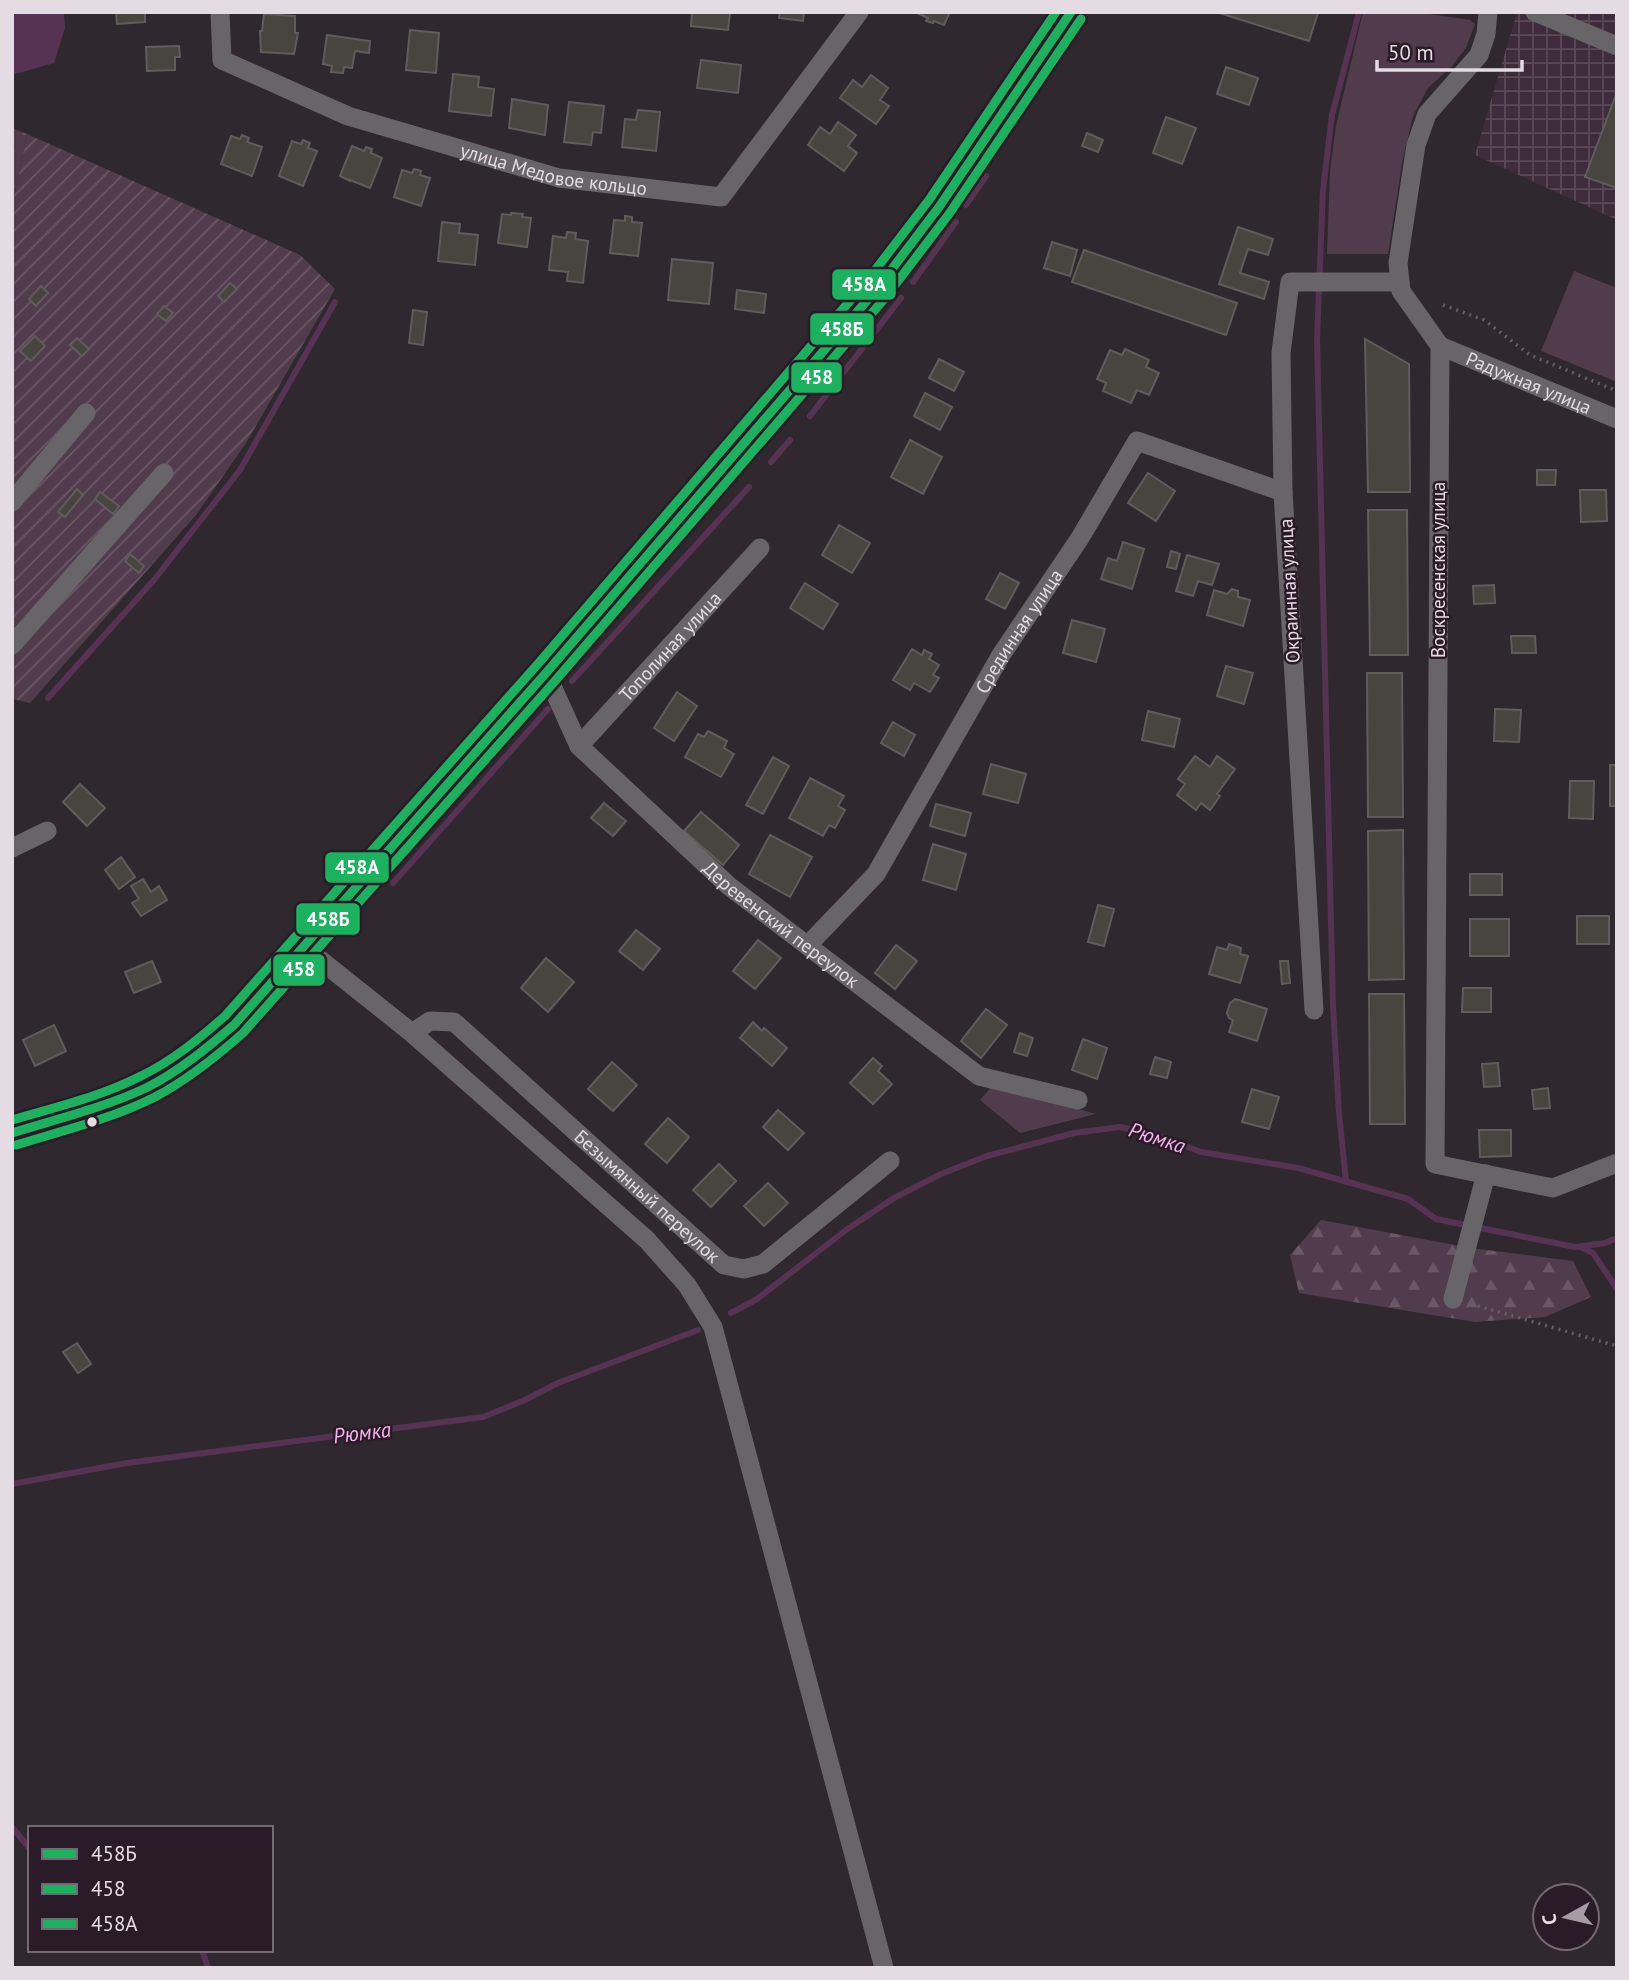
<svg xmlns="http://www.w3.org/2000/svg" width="1629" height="1980" viewBox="0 0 1629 1980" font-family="'PT Sans',sans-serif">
  <defs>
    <pattern id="industrial-grid" width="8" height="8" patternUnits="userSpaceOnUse" patternTransform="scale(1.75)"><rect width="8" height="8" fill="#3e2b3b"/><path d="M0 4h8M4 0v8" fill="none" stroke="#5a4957"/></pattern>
    <pattern id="forest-firs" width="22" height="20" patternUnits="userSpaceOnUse" patternTransform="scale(1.75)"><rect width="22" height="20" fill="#513c4d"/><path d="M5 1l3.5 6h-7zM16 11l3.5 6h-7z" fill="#6a5866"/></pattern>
    <pattern id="garden-furrows" width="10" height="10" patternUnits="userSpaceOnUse" patternTransform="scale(1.75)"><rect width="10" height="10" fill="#513c4d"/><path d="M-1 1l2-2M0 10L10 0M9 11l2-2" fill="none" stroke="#6a5866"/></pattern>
  </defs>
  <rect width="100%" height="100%" fill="#30282f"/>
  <!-- industrial -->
  <path fill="url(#industrial-grid)" d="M 1517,12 L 1617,12 L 1617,220 L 1475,155 Z"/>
  <!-- green -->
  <g fill="#513c4d">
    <path d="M 1363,12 L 1416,12 L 1470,20 L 1475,24 L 1466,48 L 1452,66 L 1428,88 L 1413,116 L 1402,163 L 1388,254 L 1327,254 L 1330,171 L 1336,126 Z"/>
    <path d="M 1574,271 L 1617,288 L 1617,382 L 1541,351 Z"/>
    <path d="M 993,1085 L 1096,1114 L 1020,1133 L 980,1100 Z"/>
  </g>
  <!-- forest -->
  <g fill="url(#forest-firs)">
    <path d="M 12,128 L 27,134 L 12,207 Z"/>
    <path d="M 1321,1220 L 1471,1248 L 1573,1261 L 1591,1297 L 1545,1317 L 1475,1322 L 1299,1293 L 1290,1255 Z"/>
  </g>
  <!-- garden -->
  <path fill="url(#garden-furrows)" d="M 27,134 L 300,255 L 335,289 L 246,443 L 196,515 L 30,703 L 12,699 L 12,207 Z"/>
  <!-- water -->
  <path fill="#563352" d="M 12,12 L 64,12 L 65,28 L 54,63 L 12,75 Z"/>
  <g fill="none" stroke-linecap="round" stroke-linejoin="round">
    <!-- stream -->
    <g stroke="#563352" stroke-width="6">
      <path d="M 966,205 L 986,176"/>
      <path d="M 913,282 L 956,222"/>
      <path d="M 810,416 L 901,298"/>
      <path d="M 771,462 L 790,440"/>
      <path d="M 572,681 L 749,487"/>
      <path d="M 48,698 L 154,580 L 240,470 L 335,302"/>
      <path d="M 393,883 L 548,709"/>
      <path d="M 1346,1181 L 1339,1113 L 1333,1006 L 1317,339 L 1323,190 L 1332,115 L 1359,12"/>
      <path d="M 1580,1247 L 1593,1253 L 1617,1289"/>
      <path d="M 731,1313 L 757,1299 L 846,1230 L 894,1198 L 941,1174 L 987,1156 L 1074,1133 L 1120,1127 L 1160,1136 L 1201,1152 L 1298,1168 L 1408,1199 L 1436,1219 L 1575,1247 L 1605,1243 L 1617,1238"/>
      <path d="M 12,1484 L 127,1463 L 483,1417 L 523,1401 L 558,1383 L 698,1330"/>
      <path d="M 12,1827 L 30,1849"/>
      <path d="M 202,1950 L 208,1968"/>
    </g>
  </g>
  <!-- building -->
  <g fill="#48443f" stroke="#605c5c" stroke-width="2">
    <path d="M 116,12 L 145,12 L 145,22 L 117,24 Z"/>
    <path d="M 692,12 L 730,12 L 728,30 L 691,26 Z"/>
    <path d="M 780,12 L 804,12 L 803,21 L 779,18 Z"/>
    <path d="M 915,12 L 950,12 L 944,25 L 934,21 L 933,23 L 926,21 L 928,18 Z"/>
    <path d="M 1216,12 L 1315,12 L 1318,13 L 1309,41 Z"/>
    <path d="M 264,14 L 295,16 L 295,33 L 298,33 L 294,54 L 261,52 L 260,31 L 262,31 Z"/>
    <path d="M 410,30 L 439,33 L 436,73 L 406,70 Z"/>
    <path d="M 327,35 L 370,41 L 369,53 L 355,51 L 352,68 L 344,67 L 343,73 L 331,72 L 332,66 L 323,64 Z"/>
    <path d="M 179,46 L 180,57 L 175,57 L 175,70 L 147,71 L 146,47 Z"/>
    <path d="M 701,60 L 741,65 L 738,93 L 697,88 Z"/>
    <path d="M 1226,67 L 1258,78 L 1249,105 L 1217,94 Z"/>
    <path d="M 453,74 L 479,77 L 478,87 L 494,89 L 491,116 L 449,111 Z"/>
    <path d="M 871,75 L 888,88 L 880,100 L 889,106 L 876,124 L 840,98 L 853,80 L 862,87 Z"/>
    <path d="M 1617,92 L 1617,188 L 1585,177 Z"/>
    <path d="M 512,99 L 548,105 L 545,135 L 509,128 Z"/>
    <path d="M 569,102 L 604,106 L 601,133 L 593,132 L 591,145 L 564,142 Z"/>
    <path d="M 638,110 L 660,112 L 656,151 L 622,147 L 625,119 L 636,120 Z"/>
    <path d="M 1166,117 L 1196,128 L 1182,164 L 1153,153 Z"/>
    <path d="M 838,122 L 856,135 L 848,146 L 857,153 L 844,171 L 808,145 L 820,127 L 830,134 Z"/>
    <path d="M 1087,133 L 1103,140 L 1098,152 L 1082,146 Z"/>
    <path d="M 242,135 L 249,138 L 247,142 L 262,147 L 252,176 L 221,164 L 231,136 L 240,139 Z"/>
    <path d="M 303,140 L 310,143 L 308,148 L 317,151 L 303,186 L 279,176 L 292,141 L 301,144 Z"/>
    <path d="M 352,146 L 364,151 L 366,147 L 372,149 L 371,153 L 382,158 L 370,188 L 350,180 L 350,181 L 340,176 Z"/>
    <path d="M 414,169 L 421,171 L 420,175 L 430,178 L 421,206 L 394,197 L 402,170 L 412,173 Z"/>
    <path d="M 511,213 L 523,214 L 522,217 L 531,218 L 527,247 L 498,243 L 502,214 L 511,215 Z"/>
    <path d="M 625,216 L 632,217 L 632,222 L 642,223 L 638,256 L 610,253 L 614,220 L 625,221 Z"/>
    <path d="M 442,222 L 460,224 L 459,233 L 478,235 L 475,265 L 438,261 Z"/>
    <path d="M 1238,227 L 1273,239 L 1268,255 L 1248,249 L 1240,273 L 1269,282 L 1264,299 L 1219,284 Z"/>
    <path d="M 567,232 L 576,233 L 575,239 L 588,241 L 583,283 L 567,281 L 568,272 L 549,270 L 553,236 L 566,238 Z"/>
    <path d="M 1052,242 L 1077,250 L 1070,276 L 1044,268 Z"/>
    <path d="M 1084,250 L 1237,303 L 1226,335 L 1072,282 Z"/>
    <path d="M 672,259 L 713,263 L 709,304 L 668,300 Z"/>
    <path d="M 230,283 L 237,289 L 224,302 L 218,296 Z"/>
    <path d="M 41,286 L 48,293 L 36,306 L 29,299 Z"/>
    <path d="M 737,290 L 766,294 L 764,313 L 735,309 Z"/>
    <path d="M 164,306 L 173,313 L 166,321 L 157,314 Z"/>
    <path d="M 413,310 L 427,312 L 423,345 L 409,343 Z"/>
    <path d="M 35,336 L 45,346 L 31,361 L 20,351 Z"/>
    <path d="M 77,338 L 89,349 L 82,356 L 70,345 Z"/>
    <path d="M 1365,339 L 1409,364 L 1410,492 L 1368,492 Z"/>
    <path d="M 1125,349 L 1149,360 L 1146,367 L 1159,373 L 1149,395 L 1137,390 L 1131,403 L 1103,391 L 1106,383 L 1097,379 L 1110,350 L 1122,355 Z"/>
    <path d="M 939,359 L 964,372 L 954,391 L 929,378 Z"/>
    <path d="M 925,393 L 952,407 L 940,430 L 914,416 Z"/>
    <path d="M 910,440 L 942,457 L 923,494 L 891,477 Z"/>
    <path d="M 1537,470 L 1556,470 L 1555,485 L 1537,485 Z"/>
    <path d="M 1148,473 L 1175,491 L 1156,521 L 1128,503 Z"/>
    <path d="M 77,489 L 83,495 L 65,517 L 58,512 Z"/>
    <path d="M 1580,490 L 1606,490 L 1607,521 L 1581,522 Z"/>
    <path d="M 100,492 L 119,506 L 113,514 L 95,499 Z"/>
    <path d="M 1368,510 L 1407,510 L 1408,655 L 1370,655 Z"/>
    <path d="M 839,525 L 870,543 L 852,573 L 822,555 Z"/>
    <path d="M 1123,542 L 1144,549 L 1132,589 L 1101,579 L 1108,558 L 1117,561 Z"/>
    <path d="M 1171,551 L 1180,554 L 1176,569 L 1167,567 Z"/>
    <path d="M 130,554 L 144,566 L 139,573 L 125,561 Z"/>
    <path d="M 1187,555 L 1219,564 L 1212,585 L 1198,581 L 1193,596 L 1176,591 Z"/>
    <path d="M 1000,573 L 1019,583 L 1005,609 L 986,599 Z"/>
    <path d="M 805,583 L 838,604 L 823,629 L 790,608 Z"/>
    <path d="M 1494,585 L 1495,603 L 1474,604 L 1473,586 Z"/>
    <path d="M 1232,589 L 1238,591 L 1238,597 L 1250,600 L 1243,626 L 1207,615 L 1214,590 L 1227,594 Z"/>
    <path d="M 1072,620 L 1105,629 L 1096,662 L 1063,653 Z"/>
    <path d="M 1511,636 L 1535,636 L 1536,653 L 1512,653 Z"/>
    <path d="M 912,649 L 922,655 L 924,650 L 932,654 L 929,659 L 939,665 L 933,675 L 939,678 L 930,692 L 914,683 L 910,690 L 893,680 Z"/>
    <path d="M 1226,666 L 1253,673 L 1244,704 L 1217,696 Z"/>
    <path d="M 1367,673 L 1402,673 L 1403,817 L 1368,817 Z"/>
    <path d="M 677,692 L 697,706 L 674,741 L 654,728 Z"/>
    <path d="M 1495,709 L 1521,710 L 1519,742 L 1494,741 Z"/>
    <path d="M 1148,711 L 1180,719 L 1174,747 L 1142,740 Z"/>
    <path d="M 893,722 L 915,735 L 904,756 L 881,743 Z"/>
    <path d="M 708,731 L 727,741 L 724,748 L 734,754 L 721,777 L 685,757 L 698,734 L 704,737 Z"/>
    <path d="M 1195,756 L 1210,767 L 1217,756 L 1235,769 L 1217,794 L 1220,796 L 1210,810 L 1201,803 L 1196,810 L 1177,795 L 1185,784 L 1178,779 Z"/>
    <path d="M 773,757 L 789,766 L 763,814 L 746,805 Z"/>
    <path d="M 991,764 L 1026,774 L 1018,803 L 983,794 Z"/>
    <rect x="1610" y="765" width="7" height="41"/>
    <path d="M 810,778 L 844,796 L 838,806 L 845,810 L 835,828 L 829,825 L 823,836 L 789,818 Z"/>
    <path d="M 1570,781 L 1594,781 L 1593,819 L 1569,818 Z"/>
    <path d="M 80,784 L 105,808 L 87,826 L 63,802 Z"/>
    <path d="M 604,803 L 626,821 L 613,836 L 591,818 Z"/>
    <path d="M 936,804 L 971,813 L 965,836 L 930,826 Z"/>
    <path d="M 701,812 L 739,845 L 723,865 L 684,831 Z"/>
    <path d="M 1403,830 L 1404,979 L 1369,980 L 1368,831 Z"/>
    <path d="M 770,835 L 812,857 L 790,897 L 749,874 Z"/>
    <path d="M 933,844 L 966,854 L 956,890 L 923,880 Z"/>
    <path d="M 121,857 L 135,877 L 119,889 L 105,870 Z"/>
    <rect x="1470" y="874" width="32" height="21"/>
    <path d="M 143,879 L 151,892 L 159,886 L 167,900 L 141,916 L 132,903 L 139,899 L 131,886 Z"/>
    <path d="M 1098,905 L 1114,909 L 1104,946 L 1088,942 Z"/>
    <rect x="1577" y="916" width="32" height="28"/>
    <rect x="1470" y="919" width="39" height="37"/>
    <path d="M 636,930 L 660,949 L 643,970 L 619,951 Z"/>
    <path d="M 758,940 L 781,958 L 755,989 L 733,971 Z"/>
    <path d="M 1229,944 L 1241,948 L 1240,954 L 1248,956 L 1240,983 L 1209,974 L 1217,947 L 1227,950 Z"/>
    <path d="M 896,945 L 917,961 L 895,989 L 875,973 Z"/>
    <path d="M 546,958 L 574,982 L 548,1012 L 521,988 Z"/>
    <path d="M 152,961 L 161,982 L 134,993 L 125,972 Z"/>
    <path d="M 1280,961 L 1288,961 L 1290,983 L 1282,984 Z"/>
    <path d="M 1463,988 L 1491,988 L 1491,1012 L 1462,1012 Z"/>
    <path d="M 1369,994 L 1404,994 L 1405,1124 L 1370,1124 Z"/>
    <path d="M 1235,999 L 1267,1009 L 1257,1041 L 1229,1032 L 1233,1020 L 1229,1018 L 1227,1013 L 1230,1003 Z"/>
    <path d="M 986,1009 L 1007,1025 L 981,1058 L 961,1041 Z"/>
    <path d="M 753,1022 L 762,1031 L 764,1028 L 787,1048 L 772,1066 L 740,1038 Z"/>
    <path d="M 54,1025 L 66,1051 L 35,1066 L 23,1040 Z"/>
    <path d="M 1020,1033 L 1033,1038 L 1027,1056 L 1014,1052 Z"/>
    <path d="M 1083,1039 L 1107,1048 L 1097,1079 L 1072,1070 Z"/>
    <path d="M 1155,1057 L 1171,1062 L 1167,1078 L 1150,1074 Z"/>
    <path d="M 873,1058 L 882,1066 L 878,1071 L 892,1084 L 873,1104 L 850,1083 Z"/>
    <path d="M 612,1062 L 637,1085 L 613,1111 L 588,1089 Z"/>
    <path d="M 1498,1063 L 1500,1086 L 1484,1087 L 1482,1064 Z"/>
    <path d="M 1548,1088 L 1550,1108 L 1534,1109 L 1532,1090 Z"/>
    <path d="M 1252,1089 L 1279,1097 L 1269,1129 L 1242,1122 Z"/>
    <path d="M 778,1110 L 804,1133 L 788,1150 L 763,1127 Z"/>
    <path d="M 668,1118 L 689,1137 L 667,1163 L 645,1144 Z"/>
    <path d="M 1479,1130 L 1511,1130 L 1511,1156 L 1480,1157 Z"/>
    <path d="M 719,1164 L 736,1181 L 711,1207 L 693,1190 Z"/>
    <path d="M 768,1183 L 788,1203 L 764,1226 L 744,1206 Z"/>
    <path d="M 77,1343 L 91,1364 L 78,1373 L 63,1352 Z"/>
  </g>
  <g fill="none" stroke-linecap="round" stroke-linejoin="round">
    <!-- path -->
    <g stroke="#655f64" stroke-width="3.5" stroke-dasharray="2 5" stroke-linecap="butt">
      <path d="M 1443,305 L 1484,320 L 1530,355 L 1617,391"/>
      <path d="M 1471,1304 L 1617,1346"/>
    </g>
    <!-- minor -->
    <g stroke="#686568" stroke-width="19">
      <path id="s1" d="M 220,12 L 222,60 L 348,116 L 559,178 L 721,197 L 859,12"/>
      <path d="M 1488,12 L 1486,34 L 1479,55 L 1427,114 L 1416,145 L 1398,263 L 1401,291 L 1440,346 L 1435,1164 L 1553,1188 L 1617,1163"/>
      <path d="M 1535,12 L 1617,46"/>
      <path id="s2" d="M 1440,346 L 1617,419"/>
      <path d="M 12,502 L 86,413"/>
      <path d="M 12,645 L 164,473"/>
      <path id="s3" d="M 546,673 L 579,746 L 729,886 L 979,1076 L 1078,1100"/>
      <path id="s4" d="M 579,746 L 760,548"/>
      <path d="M 12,848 L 47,831"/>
      <path id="s5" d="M 808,945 L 876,874 L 1001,655 L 1080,538 L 1137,441 L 1283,492"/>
      <path d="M 304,947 L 412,1033 L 647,1240 L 687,1285 L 713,1327 L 884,1968"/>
      <path d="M 1314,1010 L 1283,492 L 1281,353 L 1290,282 L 1400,282"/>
      <path id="s6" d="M 412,1033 L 430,1021 L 454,1022 L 724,1265 L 744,1269 L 763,1264 L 890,1161"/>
      <path d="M 1453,1299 L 1486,1174"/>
    </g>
    <!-- major -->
    <path stroke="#6b646a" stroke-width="24" d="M 12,1133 C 63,1117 119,1105 165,1077 C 190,1062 212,1044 234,1025 L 546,673 L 876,290 L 939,207 L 1071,12"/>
    <!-- bus-1 casing -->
    <g stroke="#2a1b28" stroke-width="14">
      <path id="bus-1" d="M 12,1133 C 57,1119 103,1108 146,1088 C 178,1072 207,1048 234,1025 L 546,673 L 876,290 L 939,207 L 1071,12"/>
    </g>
    <!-- bus-2 casing -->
    <g stroke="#2a1b28" stroke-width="14">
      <path id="bus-2" d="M 16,1145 C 62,1131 111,1119 155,1097 C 187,1080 216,1057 243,1033 L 555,681 L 885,298 L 949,214 L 1081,19"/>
    </g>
    <!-- bus-3 casing -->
    <g stroke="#2a1b28" stroke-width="14">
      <path id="bus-3" d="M 12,1120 C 56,1107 100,1097 141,1076 C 172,1061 199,1039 225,1016 L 537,665 L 866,282 L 929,200 L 1056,12"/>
    </g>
    <!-- bus-1 -->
    <use href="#bus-1" stroke="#1bb15f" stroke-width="9"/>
    <!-- bus-2 -->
    <use href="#bus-2" stroke="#1bb15f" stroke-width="9"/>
    <!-- bus-3 -->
    <use href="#bus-3" stroke="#1bb15f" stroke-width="9"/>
  </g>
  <!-- markers -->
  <circle fill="#e4dbe3" stroke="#2a1b28" stroke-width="2.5" cx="92" cy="1122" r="6"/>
  <g text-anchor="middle" stroke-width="5" stroke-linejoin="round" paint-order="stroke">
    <!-- street labels -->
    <g font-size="19" fill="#e4dbe3" stroke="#2a1b28">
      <text dy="7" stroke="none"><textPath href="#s1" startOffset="399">улица Медовое кольцо</textPath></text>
      <text dy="7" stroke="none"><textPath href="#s2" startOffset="96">Радужная улица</textPath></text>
      <text transform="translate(1438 570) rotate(-90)" y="7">Воскресенская улица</text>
      <text transform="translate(1289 591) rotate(-93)" y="7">Окраинная улица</text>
      <text dy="7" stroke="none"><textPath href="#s5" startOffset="380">Срединная улица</textPath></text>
      <text dy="7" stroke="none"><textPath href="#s4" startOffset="135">Тополиная улица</textPath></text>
      <text dy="7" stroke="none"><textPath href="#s3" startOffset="350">Деревенский переулок</textPath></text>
      <text dy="7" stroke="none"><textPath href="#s6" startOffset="306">Безымянный переулок</textPath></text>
    </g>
    <!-- water labels -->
    <g font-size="21" font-style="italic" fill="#f5b4ec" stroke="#2a1b28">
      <text transform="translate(1157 1138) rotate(18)" y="7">Рюмка</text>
      <text transform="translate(362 1433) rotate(-7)" y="7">Рюмка</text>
    </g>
  </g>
  <g stroke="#2a1b28" stroke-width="2.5">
    <rect x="831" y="268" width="66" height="33" rx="7" fill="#1bb15f"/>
    <rect x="809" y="312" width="66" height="34" rx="7" fill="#1bb15f"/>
    <rect x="790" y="361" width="53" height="33" rx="7" fill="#1bb15f"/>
    <rect x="324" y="851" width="66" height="33" rx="7" fill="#1bb15f"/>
    <rect x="295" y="902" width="66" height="34" rx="7" fill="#1bb15f"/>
    <rect x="272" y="953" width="54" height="34" rx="7" fill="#1bb15f"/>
  </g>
  <g font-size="19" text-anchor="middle" font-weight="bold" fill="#fff">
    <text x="864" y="291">458А</text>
    <text x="842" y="336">458Б</text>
    <text x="817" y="384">458</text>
    <text x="357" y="874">458А</text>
    <text x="328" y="926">458Б</text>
    <text x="299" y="976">458</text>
  </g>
  <!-- border -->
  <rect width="1629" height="1980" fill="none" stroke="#e4dbe3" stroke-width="28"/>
  <!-- legend -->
  <rect x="28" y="1826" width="245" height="126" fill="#2a1b28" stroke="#746873" stroke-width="2"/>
  <rect x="42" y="1849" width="35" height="10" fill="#1bb15f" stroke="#746873" stroke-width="2"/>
  <text x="91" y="1861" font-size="21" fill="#e4dbe3">458Б</text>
  <rect x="42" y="1884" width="35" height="10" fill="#1bb15f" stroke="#746873" stroke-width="2"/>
  <text x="91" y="1896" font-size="21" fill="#e4dbe3">458</text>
  <rect x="42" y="1919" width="35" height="10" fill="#1bb15f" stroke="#746873" stroke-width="2"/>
  <text x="91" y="1931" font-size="21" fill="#e4dbe3">458А</text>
  <!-- north arrow -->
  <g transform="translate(1566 1917) rotate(262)"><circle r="33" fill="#2a1b28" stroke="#746873" stroke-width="2"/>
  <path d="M0-5L12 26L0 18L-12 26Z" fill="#a59ca4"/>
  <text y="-10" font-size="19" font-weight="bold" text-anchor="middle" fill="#e4dbe3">С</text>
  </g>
  <!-- scale -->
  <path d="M1377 60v10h145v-10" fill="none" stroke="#e4dbe3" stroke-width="3.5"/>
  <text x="1388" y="60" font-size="21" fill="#e4dbe3" stroke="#2a1b28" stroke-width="5" paint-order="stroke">50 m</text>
</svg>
